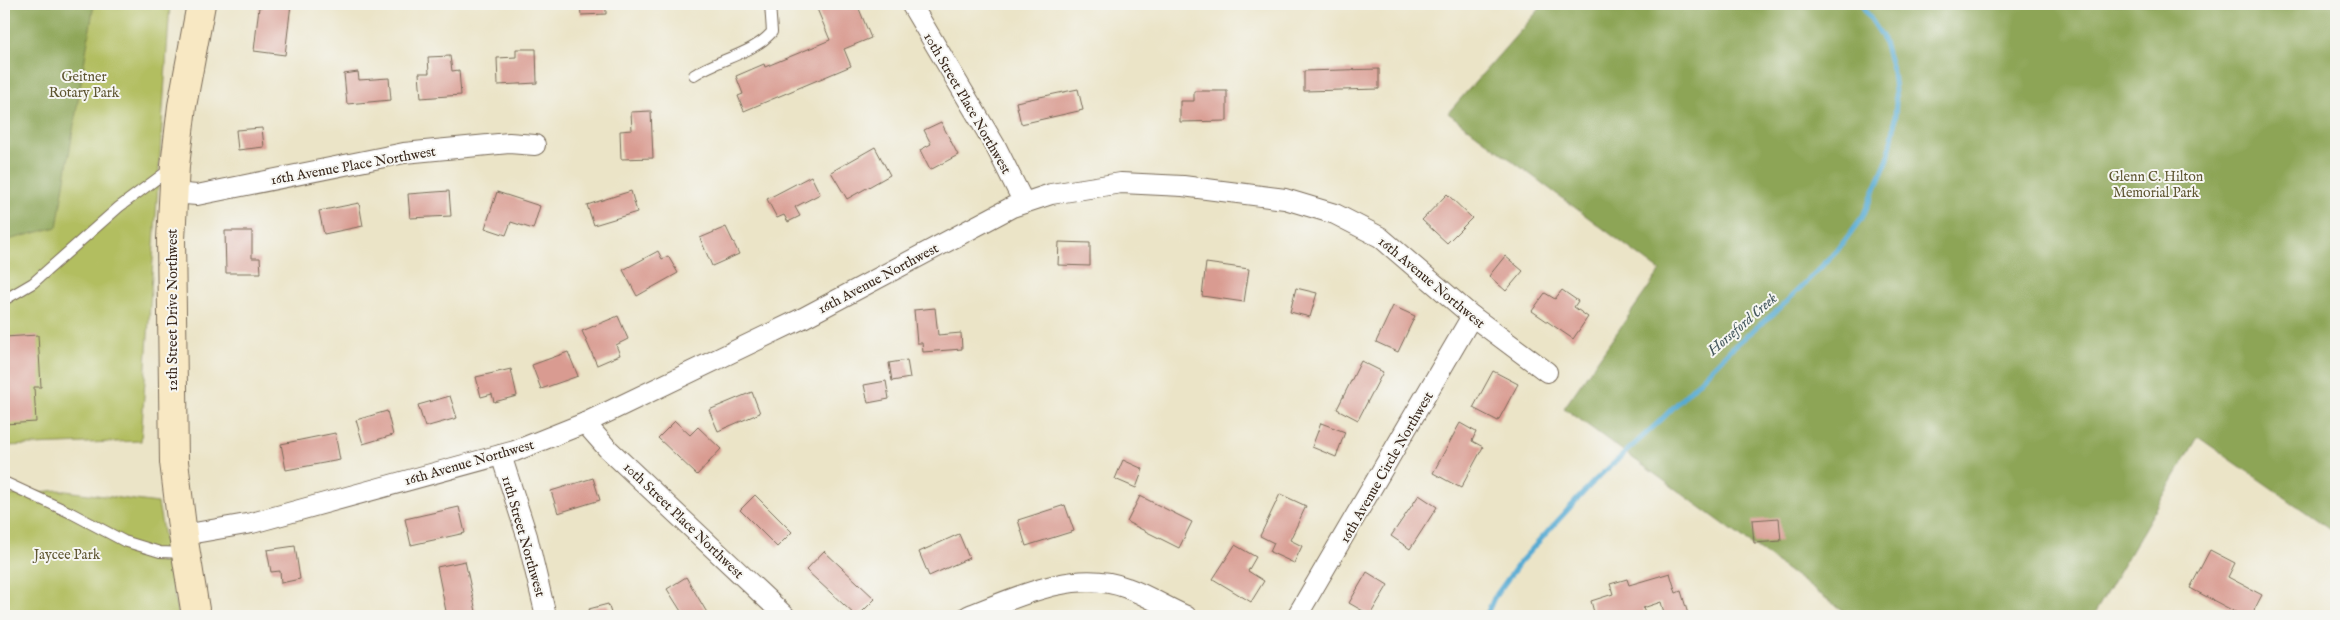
<svg xmlns="http://www.w3.org/2000/svg" width="2340" height="620" viewBox="0 0 2340 620" font-family="'IM FELL English',serif">
  <rect width="100%" height="100%" fill="#f6f6f2"/>
  <filter id="ink" filterUnits="userSpaceOnUse"><feTurbulence type="fractalNoise" baseFrequency=".02" numOctaves="2"/><feDisplacementMap in="SourceGraphic" scale="10" xChannelSelector="R" yChannelSelector="G"/><feConvolveMatrix kernelMatrix="1 2 1 2 8 2 1 2 1" color-interpolation-filters="sRGB"/></filter>
  <filter id="wash" filterUnits="userSpaceOnUse"><feTurbulence type="fractalNoise" baseFrequency=".0096" numOctaves="4" result="noise"/><feDisplacementMap in="SourceGraphic" scale="20" xChannelSelector="R" yChannelSelector="G"/><feGaussianBlur stdDeviation="1.12" result="paint"/><feColorMatrix in="noise" values="0 0 0 0 0 0 0 0 0 0 0 0 0 0 0 0 0 1.4 0 .05"/><feComposite in="paint" operator="in"/></filter>
  <g filter="url(#wash)">
    <rect width="100%" height="100%" fill="#ebe4c7"/>
    <!-- green -->
    <g fill="#b2be60" stroke="#76743f">
      <path d="M 4,4 L 170,4 L 141,441 L 4,446 Z"/>
      <path d="M 58,490 L 158,503 L 178,616 L 4,616 L 4,496 Z"/>
    </g>
    <!-- forest -->
    <g fill="#8da556" stroke="#64683a">
      <path d="M 4,4 L 94,4 L 57,227 L 4,241 Z"/>
      <path d="M 1544,4 L 2336,4 L 2336,533 L 2198,437 L 2093,616 L 1850,616 L 1564,408 L 1660,271 L 1448,113 Z"/>
    </g>
    <g fill="none" stroke-linecap="round" stroke-linejoin="round">
      <!-- stream -->
      <path stroke="#56abd3" stroke-width="5" d="M 1486,616 L 1494,598 L 1520,562 L 1594,481 L 1661,420 L 1732,348 L 1779,309 L 1837,251 L 1863,216 L 1888,159 L 1894,128 L 1896,103 L 1893,72 L 1882,36 L 1861,4"/>
    </g>
    <g id="blocks">
      <!-- building -->
      <g fill="#d99b91">
        <path d="M 267,4 L 291,4 L 285,55 L 254,51 L 259,7 L 267,7 Z"/>
        <path d="M 580,4 L 606,4 L 606,14 L 581,15 Z"/>
        <path d="M 815,4 L 857,4 L 871,38 L 844,49 L 851,66 L 744,111 L 738,96 L 743,94 L 736,76 L 764,64 L 765,67 L 830,40 Z"/>
        <path d="M 516,49 L 536,49 L 537,83 L 498,85 L 497,58 L 516,57 Z"/>
        <path d="M 450,56 L 452,71 L 459,70 L 461,95 L 421,98 L 419,73 L 429,73 L 428,57 Z"/>
        <path d="M 1379,69 L 1379,89 L 1304,91 L 1304,71 Z"/>
        <path d="M 358,72 L 359,80 L 389,78 L 391,100 L 347,104 L 344,74 Z"/>
        <path d="M 1078,89 L 1083,110 L 1021,124 L 1016,102 Z"/>
        <path d="M 1194,91 L 1227,91 L 1227,121 L 1180,122 L 1180,101 L 1194,101 Z"/>
        <path d="M 651,111 L 653,158 L 621,159 L 620,131 L 632,130 L 631,112 Z"/>
        <path d="M 941,122 L 958,155 L 930,170 L 920,150 L 931,144 L 924,130 Z"/>
        <path d="M 262,128 L 264,147 L 238,150 L 236,130 Z"/>
        <path d="M 875,147 L 890,175 L 847,199 L 831,172 Z"/>
        <path d="M 811,176 L 820,194 L 795,207 L 800,216 L 788,222 L 784,215 L 777,218 L 767,199 Z"/>
        <path d="M 449,191 L 451,216 L 410,218 L 408,194 Z"/>
        <path d="M 631,191 L 637,212 L 594,225 L 587,205 Z"/>
        <path d="M 497,192 L 540,206 L 533,229 L 511,222 L 506,235 L 485,228 Z"/>
        <path d="M 1447,194 L 1472,218 L 1447,243 L 1422,220 Z"/>
        <path d="M 359,203 L 363,226 L 324,234 L 319,211 Z"/>
        <path d="M 726,227 L 739,254 L 712,266 L 700,238 Z"/>
        <path d="M 225,231 L 252,231 L 252,258 L 260,258 L 261,273 L 226,273 Z"/>
        <path d="M 1059,242 L 1090,243 L 1090,266 L 1058,265 Z"/>
        <path d="M 658,251 L 662,259 L 668,256 L 678,273 L 637,296 L 623,270 Z"/>
        <path d="M 1505,256 L 1523,271 L 1506,291 L 1489,276 Z"/>
        <path d="M 1206,263 L 1249,269 L 1244,302 L 1202,296 Z"/>
        <path d="M 1296,288 L 1317,293 L 1310,317 L 1290,312 Z"/>
        <path d="M 1562,290 L 1578,301 L 1574,307 L 1588,317 L 1573,339 L 1532,311 L 1545,293 L 1555,299 Z"/>
        <path d="M 1393,306 L 1415,316 L 1398,352 L 1376,342 Z"/>
        <path d="M 935,308 L 938,335 L 961,333 L 962,349 L 923,352 L 922,343 L 917,343 L 914,310 Z"/>
        <path d="M 618,316 L 628,339 L 616,345 L 620,355 L 597,365 L 582,331 Z"/>
        <path d="M 38,335 L 41,387 L 34,387 L 36,422 L 4,424 L 4,337 Z"/>
        <path d="M 568,352 L 578,376 L 541,389 L 532,365 Z"/>
        <path d="M 907,360 L 910,378 L 892,381 L 889,363 Z"/>
        <path d="M 1361,361 L 1383,372 L 1358,420 L 1337,409 Z"/>
        <path d="M 511,369 L 517,396 L 494,402 L 492,394 L 481,397 L 476,377 Z"/>
        <path d="M 1493,371 L 1518,384 L 1498,421 L 1473,408 Z"/>
        <path d="M 886,381 L 889,399 L 868,403 L 864,385 Z"/>
        <path d="M 752,392 L 760,413 L 718,431 L 709,410 Z"/>
        <path d="M 450,396 L 457,418 L 425,427 L 418,405 Z"/>
        <path d="M 387,411 L 393,435 L 363,444 L 356,420 Z"/>
        <path d="M 675,421 L 690,435 L 698,427 L 721,449 L 697,475 L 658,438 Z"/>
        <path d="M 1321,423 L 1345,432 L 1336,457 L 1312,447 Z"/>
        <path d="M 1460,423 L 1476,432 L 1472,441 L 1483,447 L 1461,488 L 1433,473 Z"/>
        <path d="M 335,433 L 340,460 L 286,470 L 281,444 Z"/>
        <path d="M 1123,460 L 1143,469 L 1136,488 L 1115,479 Z"/>
        <path d="M 593,478 L 600,500 L 558,513 L 551,491 Z"/>
        <path d="M 1280,494 L 1306,506 L 1290,540 L 1302,546 L 1294,563 L 1270,552 L 1274,543 L 1260,536 Z"/>
        <path d="M 755,495 L 792,532 L 777,547 L 740,510 Z"/>
        <path d="M 1419,495 L 1437,507 L 1410,549 L 1391,536 Z"/>
        <path d="M 1140,496 L 1192,522 L 1179,548 L 1127,522 Z"/>
        <path d="M 1065,505 L 1074,531 L 1026,546 L 1018,520 Z"/>
        <path d="M 459,507 L 465,533 L 411,545 L 405,519 Z"/>
        <path d="M 1779,518 L 1781,541 L 1754,543 L 1752,520 Z"/>
        <path d="M 959,534 L 969,558 L 929,576 L 919,552 Z"/>
        <path d="M 1235,545 L 1256,557 L 1248,571 L 1264,581 L 1251,602 L 1213,579 Z"/>
        <path d="M 295,546 L 300,579 L 281,583 L 280,571 L 271,572 L 267,550 Z"/>
        <path d="M 2210,550 L 2235,563 L 2228,577 L 2262,595 L 2251,616 L 2243,616 L 2190,588 Z"/>
        <path d="M 824,551 L 875,599 L 858,616 L 856,616 L 806,570 Z"/>
        <path d="M 465,561 L 477,616 L 447,616 L 437,567 Z"/>
        <path d="M 1367,572 L 1388,585 L 1370,615 L 1349,603 Z"/>
        <path d="M 1670,573 L 1676,593 L 1681,591 L 1688,614 L 1665,616 L 1661,602 L 1643,608 L 1646,616 L 1595,616 L 1591,601 L 1613,594 L 1610,584 L 1627,579 L 1629,585 Z"/>
        <path d="M 686,577 L 709,616 L 684,616 L 667,589 Z"/>
        <path d="M 608,604 L 612,616 L 591,616 L 589,609 Z"/>
      </g>
    </g>
  </g>
  <g filter="url(#ink)">
    <use href="#blocks" fill-opacity="0" stroke="#796b59" stroke-width="1"/>
    <g fill="none" stroke-linecap="round" stroke-linejoin="round">
      <!-- lane casing -->
      <g stroke="#796b59" stroke-width="12">
        <g id="lane">
          <path d="M 694,75 C 718,59 753,54 772,32 L 770,4"/>
          <path d="M 4,300 L 33,283 L 119,207 L 170,169"/>
          <path d="M 4,482 L 71,513 L 124,541 L 160,552 L 185,553"/>
          <path d="M 1005,602 L 1008,616"/>
        </g>
      </g>
      <!-- street casing -->
      <g stroke="#796b59" stroke-width="22">
        <g id="street">
          <path d="M 911,4 L 996,147 L 1024,203"/>
          <path d="M 173,193 L 197,195 L 404,153 L 509,143 L 535,145"/>
          <path d="M 585,423 L 607,448 L 785,616"/>
          <path d="M 501,455 L 527,536 L 546,616"/>
          <path d="M 183,535 L 252,523 L 515,451 L 585,423 L 803,318 L 1012,207 L 1051,194 L 1121,183 L 1183,186 L 1285,199 L 1335,214 L 1380,237 L 1472,316 L 1547,372"/>
          <path d="M 968,616 C 1017,597 1075,568 1127,588 C 1147,595 1167,608 1186,616"/>
          <path d="M 1297,616 L 1472,316"/>
        </g>
      </g>
      <!-- secondary casing -->
      <g stroke="#796b59" stroke-width="30">
        <path id="secondary" d="M 196,616 L 183,535 L 174,462 L 171,239 L 175,166 L 182,106 L 201,4"/>
      </g>
      <!-- lane -->
      <use href="#lane" stroke="#fff" stroke-width="10"/>
      <!-- street -->
      <use href="#street" stroke="#fff" stroke-width="20"/>
      <!-- secondary -->
      <use href="#secondary" stroke="#f8e8c3" stroke-width="28"/>
    </g>
  </g>
  <g text-anchor="middle" stroke-width="4" stroke-linejoin="round" paint-order="stroke">
    <!-- park labels -->
    <g font-size="14" fill="#5f5632" stroke="#f6f6f2">
      <text x="84" y="81">Geitner<tspan x="84" dy="16">Rotary Park</tspan></text>
      <text x="2156" y="181">Glenn C. Hilton<tspan x="2156" dy="16">Memorial Park</tspan></text>
      <text x="67" y="559">Jaycee Park</text>
    </g>
    <!-- street labels -->
    <g font-size="14" fill="#3b2a1e" stroke="#f6f6f2">
      <text transform="translate(968 103) rotate(60)" y="5">10th Street Place Northwest</text>
      <text transform="translate(353 165) rotate(-10)" y="5">16th Avenue Place Northwest</text>
      <text transform="translate(878 278) rotate(-28)" y="5">16th Avenue Northwest</text>
      <text transform="translate(1432 282) rotate(40)" y="5">16th Avenue Northwest</text>
      <text transform="translate(172 310) rotate(-90)" y="5">12th Street Drive Northwest</text>
      <text transform="translate(469 462) rotate(-16)" y="5">16th Avenue Northwest</text>
      <text transform="translate(1386 467) rotate(-60)" y="5">16th Avenue Circle Northwest</text>
      <text transform="translate(684 520) rotate(44)" y="5">10th Street Place Northwest</text>
      <text transform="translate(524 536) rotate(74)" y="5">11th Street Northwest</text>
    </g>
    <!-- water labels -->
    <g font-size="15" font-style="italic" fill="#44575d" stroke="#f6f6f2">
      <text transform="translate(1742 324) rotate(-41)" y="5">Horseford Creek</text>
    </g>
  </g>
  <!-- margin -->
  <rect width="2340" height="620" fill="none" stroke="#f6f6f2" stroke-width="20"/>
</svg>
